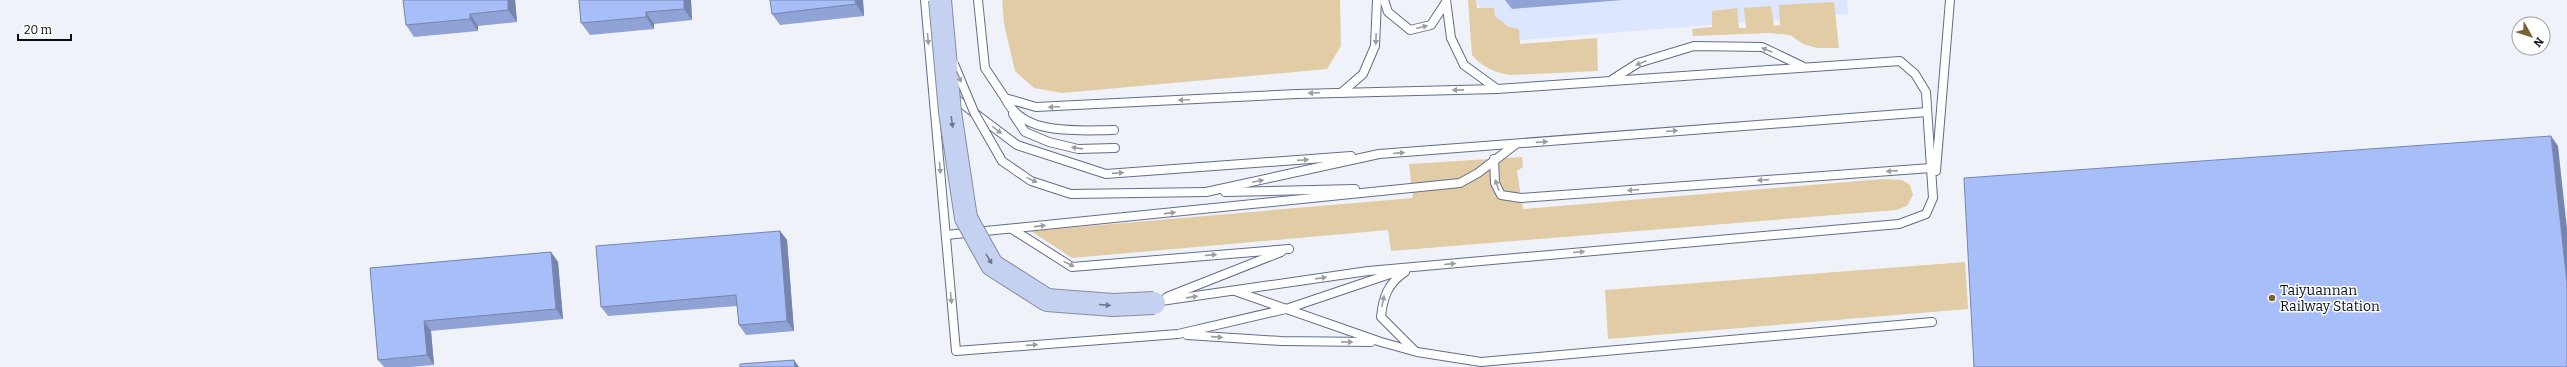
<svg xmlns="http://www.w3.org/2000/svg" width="2567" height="367" viewBox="0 0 2567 367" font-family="Bitter,serif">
  <rect width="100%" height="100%" fill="#f0f2f9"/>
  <!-- built -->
  <path fill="#dce6ff" d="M 1477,0 L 1847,0 L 1848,14 L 1521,40 L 1477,4 Z"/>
  <!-- green -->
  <g fill="#e1cca6">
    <path d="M 1002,0 L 1340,0 L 1341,46 L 1327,69 L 1062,93 L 1034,88 L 1015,71 L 1004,24 Z"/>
    <path d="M 1468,0 L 1476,0 L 1477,8 L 1494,8 L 1495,16 L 1509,27 L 1519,29 L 1520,44 L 1597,38 L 1598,71 L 1511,75 C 1497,74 1481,66 1472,55 Z"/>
    <path d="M 1834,2 L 1839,48 L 1817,48 L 1803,44 L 1790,35 L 1769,33 L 1693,36 L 1692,29 L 1712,27 L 1712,11 L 1737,8 L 1739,28 L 1746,28 L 1744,8 L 1771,6 L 1774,26 L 1780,25 L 1779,5 Z"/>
    <path d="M 1522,157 L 1523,167 L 1517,171 L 1523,209 L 1883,179 L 1902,180 L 1910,185 L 1913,195 L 1907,206 L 1896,210 L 1391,251 L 1388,230 L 1072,258 L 1031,231 L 1413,198 L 1409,164 Z"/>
    <path d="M 1965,262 L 1968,309 L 1608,339 L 1605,290 Z"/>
  </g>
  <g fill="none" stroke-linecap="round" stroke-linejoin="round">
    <!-- lane casing -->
    <g stroke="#626d8b" stroke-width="10">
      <g id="lane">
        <path d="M 925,0 L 956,351 L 1178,334 L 1286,309 L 1399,271"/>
        <path d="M 978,0 L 985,68 L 1005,98 L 1036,107 L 1297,94 L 1497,89"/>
        <path d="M 1384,0 L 1388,12 L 1410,30 L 1431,25 L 1446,2"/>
        <path d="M 1613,79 L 1638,63 L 1694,46 L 1762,47 L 1802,66"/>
        <path d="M 1341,93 L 1363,74 L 1375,46 L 1377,0"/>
        <path d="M 952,96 L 1017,145 L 1106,174 L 1351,156"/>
        <path d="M 1005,98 C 1023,137 1079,130 1114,130"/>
        <path d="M 1013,114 L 1025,132 L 1049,142 L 1078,149 L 1115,148"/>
        <path d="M 1494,159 L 1495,183 L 1501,195 L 1521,198 L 1931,168"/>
        <path d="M 1936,171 L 1950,0"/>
        <path d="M 1206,192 L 1379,154 L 1927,112"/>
        <path d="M 1225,192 L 1355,189"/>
        <path d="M 1012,229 L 1072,267 L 1289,249"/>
        <path d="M 946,235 L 1460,183 L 1478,173 L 1516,144"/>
        <path d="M 1405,272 C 1388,283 1383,297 1381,317 L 1415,351"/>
        <path d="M 1235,291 L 1381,342 L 1417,352 L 1481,362 L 1932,322"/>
        <path d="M 1167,297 L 1281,252"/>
        <path d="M 1154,302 L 1368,271 L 1899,224 L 1926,214 L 1933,198 L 1926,92 L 1915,74 L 1900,61 L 1497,89 L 1464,65 L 1451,38 L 1446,0"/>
        <path d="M 1187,335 L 1281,341 L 1371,342"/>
      </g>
    </g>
    <!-- lane -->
    <use href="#lane" stroke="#fff" stroke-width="8"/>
    <!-- lane-bridge casing -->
    <g stroke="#626d8b" stroke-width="10" stroke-linecap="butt">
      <path id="lane-bridge" d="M 954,64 L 974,112 L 1002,161 L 1031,181 L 1071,194 L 1206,192"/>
    </g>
    <!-- highway-bridge casing -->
    <g stroke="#828ca4" stroke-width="24" stroke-linecap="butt">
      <path id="highway-bridge" d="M 940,0 L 950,112 L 966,218 L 992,265 L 1047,300 L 1113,305 L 1154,303"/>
    </g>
    <!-- lane-bridge -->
    <use href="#lane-bridge" stroke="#fff" stroke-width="8"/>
    <!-- highway-bridge -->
    <use href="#highway-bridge" stroke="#c4d1f1" stroke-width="22"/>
  </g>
  <!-- wall -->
  <g fill="#90a3d6">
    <path d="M 403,0 L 515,0 L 517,22 L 478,26 L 478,31 L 414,37 L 406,25 Z"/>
    <path d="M 579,0 L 691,0 L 692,20 L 654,24 L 654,29 L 590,35 L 581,23 Z"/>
    <path d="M 770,0 L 863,0 L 864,16 L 780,25 L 772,14 Z"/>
    <path d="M 1505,0 L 1623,0 L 1512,9 Z"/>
    <path d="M 780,231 L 787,240 L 794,331 L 746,335 L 739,325 L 737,306 L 608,316 L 601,307 Z"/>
    <path d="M 551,252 L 558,262 L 563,319 L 431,331 L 434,365 L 410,367 L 384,367 L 378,360 L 370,268 Z"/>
  </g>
  <!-- shaded-wall -->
  <g fill="#7685ae">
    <path d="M 508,0 L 515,0 L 517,22 L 508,10 Z"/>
    <path d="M 684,0 L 691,0 L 692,20 L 684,9 Z"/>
    <path d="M 855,0 L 863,0 L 864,16 L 856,4 Z"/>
    <path d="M 646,12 L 654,24 L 654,29 L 646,17 Z"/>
    <path d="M 470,14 L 478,26 L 478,31 L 470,19 Z"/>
    <path d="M 2551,136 L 2558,146 L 2567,229 L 2567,283 Z"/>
    <path d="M 780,231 L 787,240 L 794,331 L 787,321 Z"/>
    <path d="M 551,252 L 558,262 L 563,319 L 556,309 Z"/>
    <path d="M 424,321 L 431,331 L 434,365 L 427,355 Z"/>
    <path d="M 794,360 L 799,367 L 795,367 Z"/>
  </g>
  <!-- building -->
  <g fill="#a8bef9" stroke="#7685ae">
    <path d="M 403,0 L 508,0 L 508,10 L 470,14 L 470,19 L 406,25 Z"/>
    <path d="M 579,0 L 684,0 L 684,9 L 646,12 L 646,17 L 581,23 Z"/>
    <path d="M 770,0 L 855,0 L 856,4 L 772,14 Z"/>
    <path d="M 2551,136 L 2567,283 L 2567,367 L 1974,367 L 1964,178 Z"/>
    <path d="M 780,231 L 787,321 L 739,325 L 736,295 L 601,307 L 596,246 Z"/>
    <path d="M 551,252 L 556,309 L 424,321 L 427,355 L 378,360 L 370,268 Z"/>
    <path d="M 794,360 L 795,367 L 740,367 L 740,364 Z"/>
  </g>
  <!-- one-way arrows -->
  <defs><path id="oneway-solid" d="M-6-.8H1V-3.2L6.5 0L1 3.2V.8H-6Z"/></defs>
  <g fill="#9c9da2">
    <use href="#oneway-solid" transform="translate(1422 27) rotate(-14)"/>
    <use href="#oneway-solid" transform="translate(928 39) rotate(85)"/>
    <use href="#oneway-solid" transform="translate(1376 39) rotate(92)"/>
    <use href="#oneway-solid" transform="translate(1767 50) rotate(-157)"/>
    <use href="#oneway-solid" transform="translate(1641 63) rotate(158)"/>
    <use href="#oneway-solid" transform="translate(959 77) rotate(67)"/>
    <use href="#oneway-solid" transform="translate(1458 90) rotate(179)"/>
    <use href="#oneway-solid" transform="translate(1314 93) rotate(178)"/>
    <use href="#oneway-solid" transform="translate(1184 100) rotate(177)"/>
    <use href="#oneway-solid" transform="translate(1054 107) rotate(177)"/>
    <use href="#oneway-solid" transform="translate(997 130) rotate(37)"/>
    <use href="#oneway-solid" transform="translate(1672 131) rotate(-4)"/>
    <use href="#oneway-solid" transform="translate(1542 142) rotate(-4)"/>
    <use href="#oneway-solid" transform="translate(1077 148) rotate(-172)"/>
    <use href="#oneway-solid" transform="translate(1399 153) rotate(-5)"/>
    <use href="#oneway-solid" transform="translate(1303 160) rotate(-4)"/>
    <use href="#oneway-solid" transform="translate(940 168) rotate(85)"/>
    <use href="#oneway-solid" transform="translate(1892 171) rotate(176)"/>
    <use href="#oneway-solid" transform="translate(1118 173) rotate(-4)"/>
    <use href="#oneway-solid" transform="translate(1032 180) rotate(26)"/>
    <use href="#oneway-solid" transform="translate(1763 180) rotate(176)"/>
    <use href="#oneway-solid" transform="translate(1258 181) rotate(-12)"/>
    <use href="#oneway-solid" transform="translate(1497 185) rotate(-109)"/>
    <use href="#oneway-solid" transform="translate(1633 190) rotate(176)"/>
    <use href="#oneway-solid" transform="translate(1170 213) rotate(-6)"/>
    <use href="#oneway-solid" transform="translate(1040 226) rotate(-6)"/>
    <use href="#oneway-solid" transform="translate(1579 252) rotate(-5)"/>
    <use href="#oneway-solid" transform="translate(1211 255) rotate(-5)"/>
    <use href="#oneway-solid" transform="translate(1069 264) rotate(26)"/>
    <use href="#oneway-solid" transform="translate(1450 264) rotate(-5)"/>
    <use href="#oneway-solid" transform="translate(1321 278) rotate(-8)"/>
    <use href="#oneway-solid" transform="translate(1192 297) rotate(-8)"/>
    <use href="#oneway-solid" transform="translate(951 298) rotate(85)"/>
    <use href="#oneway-solid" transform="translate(1383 301) rotate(-79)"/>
    <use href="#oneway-solid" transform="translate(1217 337) rotate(4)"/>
    <use href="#oneway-solid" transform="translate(1347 342) rotate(1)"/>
    <use href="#oneway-solid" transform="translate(1032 345) rotate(-4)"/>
  </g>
  <g fill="#6f788e">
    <use href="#oneway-solid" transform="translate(952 122) rotate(82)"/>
    <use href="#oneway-solid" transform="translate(989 259) rotate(59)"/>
    <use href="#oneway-solid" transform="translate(1105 305) rotate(5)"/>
  </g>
  <!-- markers -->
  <circle fill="#7a6132" stroke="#fff" stroke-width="1.5" cx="2272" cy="298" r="4"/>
  <g text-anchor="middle" stroke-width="3" stroke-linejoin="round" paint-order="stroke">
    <!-- poi labels -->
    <g font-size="14" fill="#070b16" stroke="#fff" text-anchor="start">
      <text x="2280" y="295">Taiyuannan<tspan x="2280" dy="16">Railway Station</tspan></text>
    </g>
  </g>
  <!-- north arrow -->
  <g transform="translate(2531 36) rotate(129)"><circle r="19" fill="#ffffff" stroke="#9c9da2"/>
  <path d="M0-3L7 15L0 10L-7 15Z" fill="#7a6132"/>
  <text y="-6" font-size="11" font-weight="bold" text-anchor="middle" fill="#070b16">N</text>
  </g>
  <!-- scale -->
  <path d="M18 34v6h53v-6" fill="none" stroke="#070b16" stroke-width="2"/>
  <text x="24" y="34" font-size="12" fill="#070b16" stroke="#ffffff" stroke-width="3" paint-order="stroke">20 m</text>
</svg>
